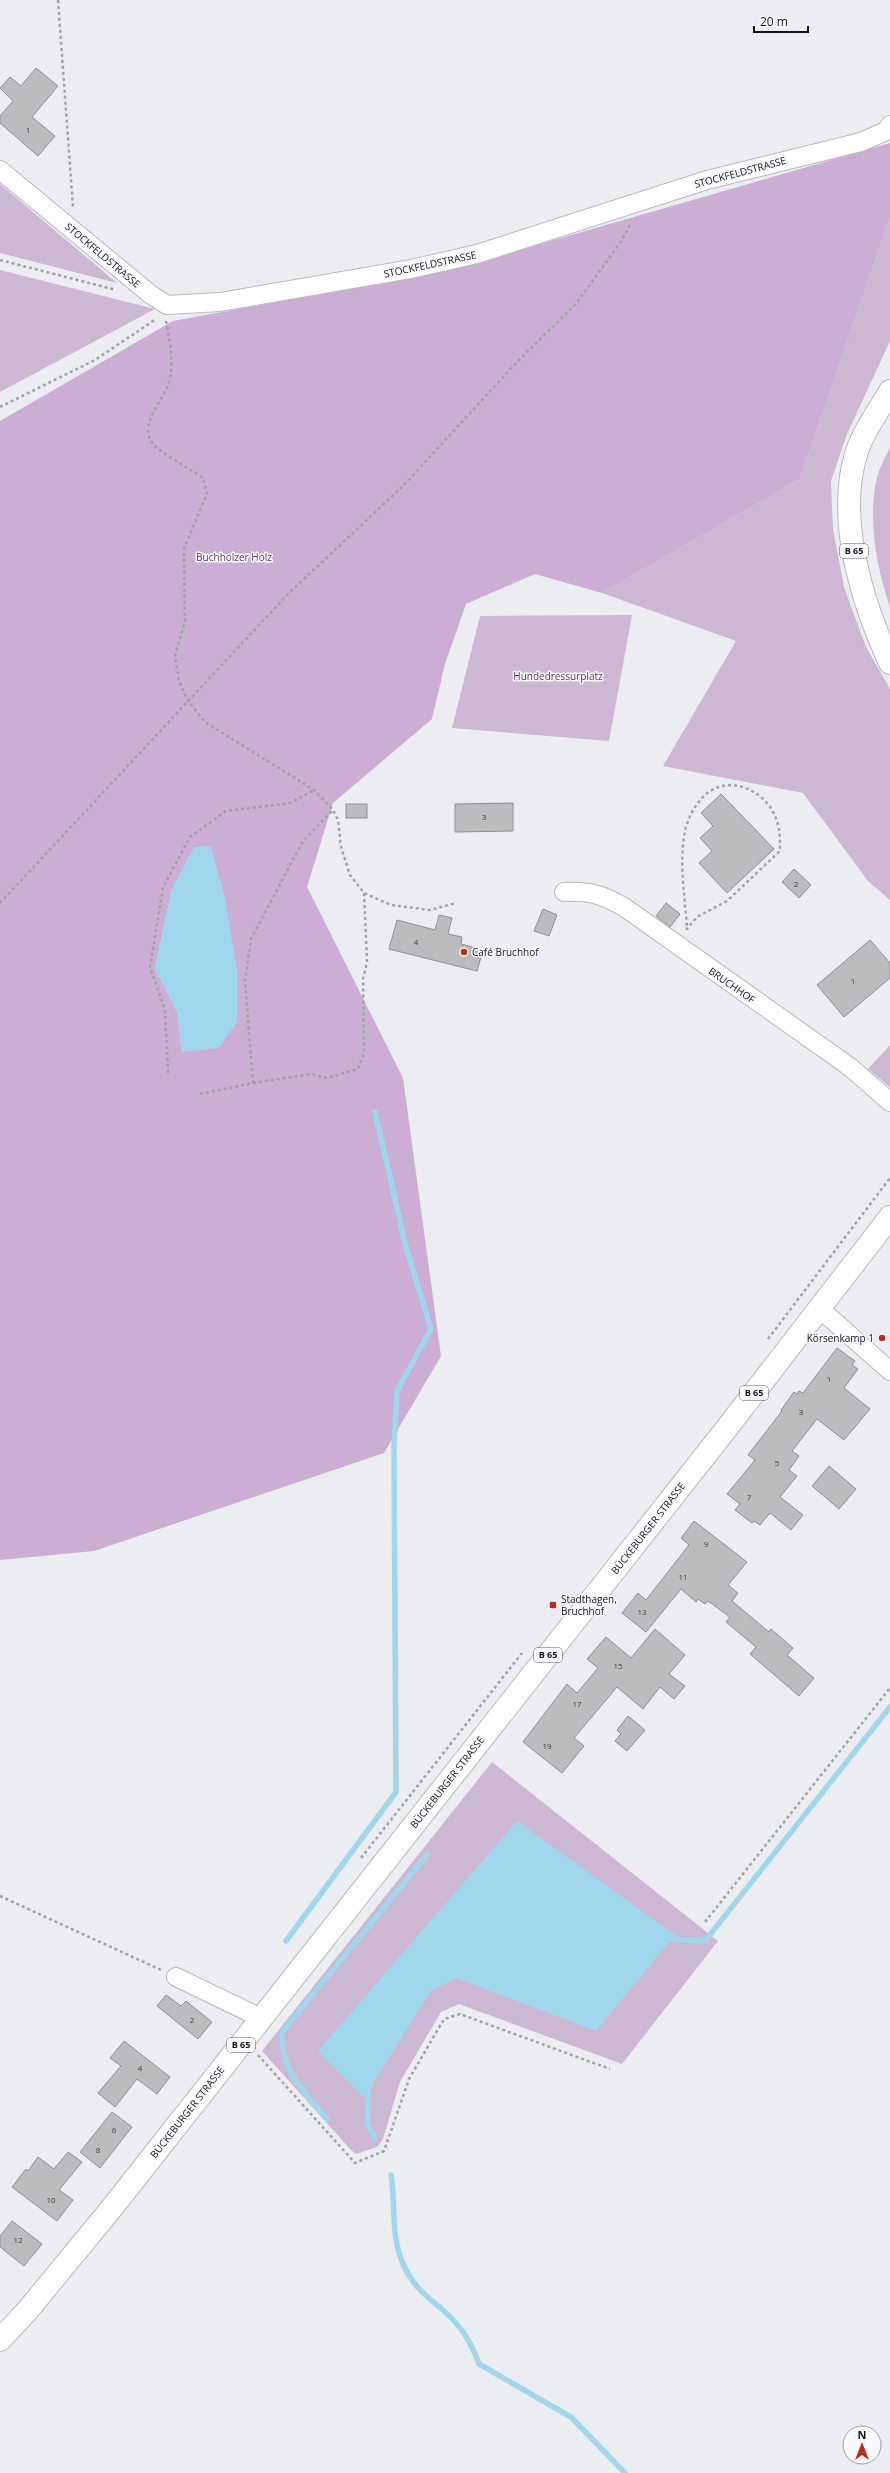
<svg xmlns="http://www.w3.org/2000/svg" width="890" height="2473" viewBox="0 0 890 2473" font-family="'Open Sans',sans-serif">
  <rect width="100%" height="100%" fill="#ecedf0"/>
  <!-- green -->
  <g fill="#cdb8d3">
    <path d="M 0,184 L 117,283 L 0,253 Z"/>
    <path d="M 890,218 L 890,341 L 847,434 L 831,481 L 833,529 L 844,587 L 866,647 L 890,689 L 890,900 L 868,881 L 803,793 L 663,766 L 736,641 L 602,593 L 800,479 Z"/>
    <path d="M 0,270 L 155,309 L 0,392 Z"/>
    <path d="M 890,448 L 890,607 C 877,569 868,522 876,482 C 878,470 885,458 890,448 Z"/>
    <path d="M 632,615 L 609,741 L 452,728 L 480,616 Z"/>
    <path d="M 890,1045 L 890,1087 L 868,1069 Z"/>
    <path d="M 492,1762 L 718,1941 L 622,2064 L 459,2004 L 441,2012 L 400,2082 L 383,2139 L 377,2147 L 356,2154 L 350,2149 L 262,2051 Z"/>
  </g>
  <!-- forest -->
  <path fill="#ccadd3" fill-rule="evenodd" d="M 890,143 L 890,218 L 800,479 L 602,593 L 535,574 L 466,604 L 445,664 L 432,719 L 333,803 L 307,887 L 403,1078 L 441,1356 L 384,1453 L 94,1551 L 0,1560 L 0,421 L 173,321 L 447,271 ZM 172,889 L 182,1052 L 177,1012 L 155,968 Z"/>
  <!-- water -->
  <g fill="#a1d7ec">
    <path d="M 211,846 L 224,894 L 237,970 L 237,1022 L 219,1048 L 182,1052 L 177,1012 L 155,968 L 172,889 L 194,847 Z"/>
    <path d="M 517,1821 L 675,1935 L 596,2031 L 456,1978 L 431,1991 L 364,2098 L 318,2051 Z"/>
  </g>
  <g fill="none" stroke-linecap="round" stroke-linejoin="round">
    <!-- stream -->
    <g stroke="#a1d7ec" stroke-width="5.5">
      <path d="M 664,1939 L 705,1941 L 890,1707"/>
      <path d="M 286,1941 L 396,1792 L 394,1447 L 397,1391 L 431,1329 L 406,1247 L 375,1112"/>
      <path d="M 369,2083 L 367,2123 L 375,2138"/>
      <path d="M 327,2119 C 304,2092 280,2071 282,2032 L 427,1855"/>
      <path d="M 391,2175 C 396,2205 390,2237 404,2266 C 418,2296 436,2300 455,2322 C 467,2335 473,2348 479,2364 L 571,2417 L 625,2473"/>
    </g>
  </g>
  <!-- building -->
  <g fill="#bcbcbf" stroke="#8f8e91">
    <path d="M 36,68 L 58,86 L 32,117 L 55,136 L 38,156 L 0,123 L 0,116 L 13,101 L 0,88 L 10,77 L 21,86 Z"/>
    <path d="M 721,794 L 774,849 L 727,893 L 699,863 L 712,851 L 700,838 L 713,826 L 701,813 Z"/>
    <path d="M 513,803 L 513,831 L 455,832 L 455,804 Z"/>
    <rect x="346" y="804" width="21" height="14"/>
    <path d="M 794,869 L 811,885 L 799,898 L 782,882 Z"/>
    <path d="M 666,903 L 680,914 L 670,927 L 656,916 Z"/>
    <path d="M 543,909 L 557,915 L 549,936 L 534,931 Z"/>
    <path d="M 439,915 L 452,918 L 448,934 L 462,937 L 461,944 L 483,950 L 477,971 L 389,949 L 397,920 L 435,930 Z"/>
    <path d="M 870,940 L 890,963 L 890,978 L 844,1017 L 817,985 Z"/>
    <path d="M 837,1348 L 855,1361 L 852,1365 L 858,1369 L 844,1388 L 870,1409 L 844,1440 L 817,1419 L 792,1451 L 799,1456 L 789,1470 L 797,1476 L 780,1497 L 803,1515 L 791,1530 L 770,1513 L 760,1525 L 754,1521 L 752,1523 L 735,1510 L 740,1504 L 727,1494 L 755,1460 L 748,1455 L 782,1411 L 781,1410 L 794,1392 L 797,1394 L 799,1391 L 803,1393 Z"/>
    <path d="M 829,1466 L 856,1489 L 839,1509 L 812,1486 Z"/>
    <path d="M 694,1521 L 747,1562 L 728,1585 L 738,1593 L 732,1601 L 769,1632 L 771,1629 L 793,1648 L 787,1655 L 814,1678 L 799,1696 L 750,1654 L 756,1647 L 726,1622 L 730,1617 L 708,1601 L 705,1604 L 698,1599 L 696,1602 L 681,1589 L 646,1632 L 622,1613 L 638,1593 L 646,1600 L 689,1545 L 681,1538 Z"/>
    <path d="M 655,1629 L 685,1655 L 669,1674 L 685,1686 L 674,1699 L 660,1687 L 643,1709 L 617,1687 L 574,1738 L 584,1746 L 562,1773 L 523,1742 L 567,1684 L 577,1693 L 598,1668 L 587,1659 L 606,1637 L 631,1658 Z"/>
    <path d="M 628,1716 L 645,1730 L 627,1751 L 615,1741 L 621,1734 L 617,1730 Z"/>
    <path d="M 166,1995 L 181,2006 L 186,2001 L 212,2022 L 198,2039 L 157,2006 Z"/>
    <path d="M 124,2041 L 170,2077 L 157,2094 L 137,2079 L 115,2107 L 98,2093 L 121,2066 L 110,2058 Z"/>
    <path d="M 112,2112 L 132,2127 L 100,2168 L 80,2152 Z"/>
    <path d="M 68,2152 L 82,2162 L 59,2190 L 73,2200 L 57,2221 L 12,2187 L 26,2169 L 28,2171 L 38,2157 L 54,2169 Z"/>
    <path d="M 12,2221 L 42,2244 L 24,2266 L 0,2247 L 0,2236 Z"/>
  </g>
  <g fill="none" stroke-linecap="round" stroke-linejoin="round">
    <!-- minor casing -->
    <g stroke="#b7b9bc" stroke-width="20">
      <g id="minor">
        <path d="M 0,170 L 150,294 L 167,305 L 220,302 L 411,269 L 477,254 L 707,180 L 861,142 L 886,131 L 890,125"/>
        <path d="M 564,892 C 590,891 601,894 624,907 L 850,1067 L 890,1102"/>
        <path d="M 819,1308 L 890,1371"/>
        <path d="M 176,1977 L 261,2018"/>
      </g>
    </g>
    <!-- major casing -->
    <g stroke="#b7b9bc" stroke-width="24">
      <path id="major" d="M 0,2340 L 27,2311 L 111,2209 L 723,1433 L 890,1217"/>
    </g>
    <!-- highway casing -->
    <g stroke="#b7b9bc" stroke-width="24">
      <path id="highway" d="M 890,391 C 878,412 861,434 855,458 C 837,523 863,604 890,663"/>
    </g>
    <!-- path -->
    <g stroke="#a0a1a3" stroke-width="2.5" stroke-dasharray="3 3" stroke-linecap="butt">
      <path d="M 58,0 L 73,207"/>
      <path d="M 0,260 L 116,290"/>
      <path d="M 166,321 C 170,342 175,364 168,385 C 162,402 138,425 153,444 C 158,451 193,471 203,478 L 207,494 L 184,548 L 185,621 L 175,656 L 179,681 L 188,701 L 205,722 L 314,790 L 333,810 L 338,820 L 341,847 L 350,875 L 364,893 L 391,905 L 430,910 L 456,903"/>
      <path d="M 0,407 L 95,360 L 156,319"/>
      <path d="M 0,903 L 287,595 L 404,485 L 518,361 L 575,305 L 620,243 L 631,223"/>
      <path d="M 686,930 L 697,917 L 727,901 L 780,851 C 780,837 780,825 773,812 C 763,792 735,778 714,789 C 703,794 695,806 690,816 C 676,845 685,897 687,928"/>
      <path d="M 168,1073 L 165,1010 L 150,967 L 163,887 L 190,837 L 226,811 L 290,803 L 314,790"/>
      <path d="M 253,1083 L 311,1074 L 327,1078 L 358,1069 L 364,1053 L 363,979 L 367,962 L 364,893"/>
      <path d="M 200,1094 L 253,1083 L 245,981 L 251,939 L 303,841 L 333,810"/>
      <path d="M 768,1339 L 890,1178"/>
      <path d="M 361,1858 L 522,1653"/>
      <path d="M 0,1896 L 161,1970"/>
      <path d="M 705,1922 L 890,1688"/>
      <path d="M 258,2055 L 355,2163 L 384,2151 L 409,2079 L 444,2019 L 460,2014 L 610,2069"/>
    </g>
    <!-- minor -->
    <use href="#minor" stroke="#fff" stroke-width="18"/>
    <!-- major -->
    <use href="#major" stroke="#fff" stroke-width="22"/>
    <!-- highway -->
    <use href="#highway" stroke="#fff" stroke-width="22"/>
  </g>
  <!-- markers -->
  <g fill="#ba2d1b" stroke="#f9fafe" stroke-width="1.5">
    <circle cx="464" cy="952" r="4"/>
    <circle cx="882" cy="1338" r="4"/>
    <rect x="549" y="1601" width="8" height="8" rx="2"/>
  </g>
  <g text-anchor="middle" stroke-width="3" stroke-linejoin="round" paint-order="stroke">
    <!-- number labels -->
    <g font-size="8" fill="#3e3e40">
      <text x="28" y="133">1</text>
      <text x="484" y="820">3</text>
      <text x="796" y="887">2</text>
      <text x="416" y="945">4</text>
      <text x="853" y="984">1</text>
      <text x="829" y="1382">1</text>
      <text x="801" y="1415">3</text>
      <text x="777" y="1466">5</text>
      <text x="749" y="1500">7</text>
      <text x="706" y="1547">9</text>
      <text x="683" y="1580">11</text>
      <text x="642" y="1615">13</text>
      <text x="618" y="1669">15</text>
      <text x="577" y="1707">17</text>
      <text x="547" y="1749">19</text>
      <text x="192" y="2023">2</text>
      <text x="140" y="2071">4</text>
      <text x="114" y="2133">6</text>
      <text x="98" y="2153">8</text>
      <text x="51" y="2203">10</text>
      <text x="18" y="2243">12</text>
    </g>
    <!-- shield labels -->
    <g fill="#f9fafe" stroke="#59595b" stroke-width="1">
      <rect x="840" y="544" width="28" height="14" rx="3"/>
      <rect x="740" y="1386" width="28" height="14" rx="3"/>
      <rect x="534" y="1648" width="28" height="14" rx="3"/>
      <rect x="227" y="2038" width="28" height="14" rx="3"/>
    </g>
    <g font-size="9" font-weight="bold" fill="#141415">
      <text x="854" y="554">B 65</text>
      <text x="754" y="1396">B 65</text>
      <text x="548" y="1658">B 65</text>
      <text x="241" y="2048">B 65</text>
    </g>
    <!-- street labels -->
    <g font-size="10" fill="#141415" stroke="#f9fafe">
      <text transform="translate(740 172) rotate(-15)" y="4">STOCKFELDSTRASSE</text>
      <text transform="translate(103 255) rotate(40)" y="4">STOCKFELDSTRASSE</text>
      <text transform="translate(430 264) rotate(-12)" y="4">STOCKFELDSTRASSE</text>
      <text transform="translate(732 985) rotate(35)" y="4">BRUCHHOF</text>
      <text transform="translate(648 1528) rotate(-52)" y="4">BÜCKEBURGER STRASSE</text>
      <text transform="translate(447 1782) rotate(-52)" y="4">BÜCKEBURGER STRASSE</text>
      <text transform="translate(187 2112) rotate(-52)" y="4">BÜCKEBURGER STRASSE</text>
    </g>
    <!-- park labels -->
    <g font-size="10" fill="#5f3768" stroke="#f9fafe">
      <text x="234" y="561">Buchholzer Holz</text>
      <text x="558" y="680">Hundedressurplatz</text>
    </g>
    <!-- poi labels -->
    <g font-size="10" fill="#141415" stroke="#f9fafe" text-anchor="start">
      <text x="472" y="956">Café Bruchhof</text>
      <text x="874" y="1342" text-anchor="end">Körsenkamp 1</text>
      <text x="561" y="1603">Stadthagen,<tspan x="561" dy="12">Bruchhof</tspan></text>
    </g>
  </g>
  <!-- north arrow -->
  <g transform="translate(862 2445)"><circle r="19" fill="#f9fafe" stroke="#9d9ea1"/>
  <path d="M0-3L7 15L0 10L-7 15Z" fill="#ba2d1b"/>
  <text y="-6" font-size="11" font-weight="bold" text-anchor="middle" fill="#141415">N</text>
  </g>
  <!-- scale -->
  <path d="M754 26v6h54v-6" fill="none" stroke="#141415" stroke-width="2"/>
  <text x="760" y="26" font-size="12" fill="#141415" stroke="#f9fafe" stroke-width="3" paint-order="stroke">20 m</text>
</svg>
